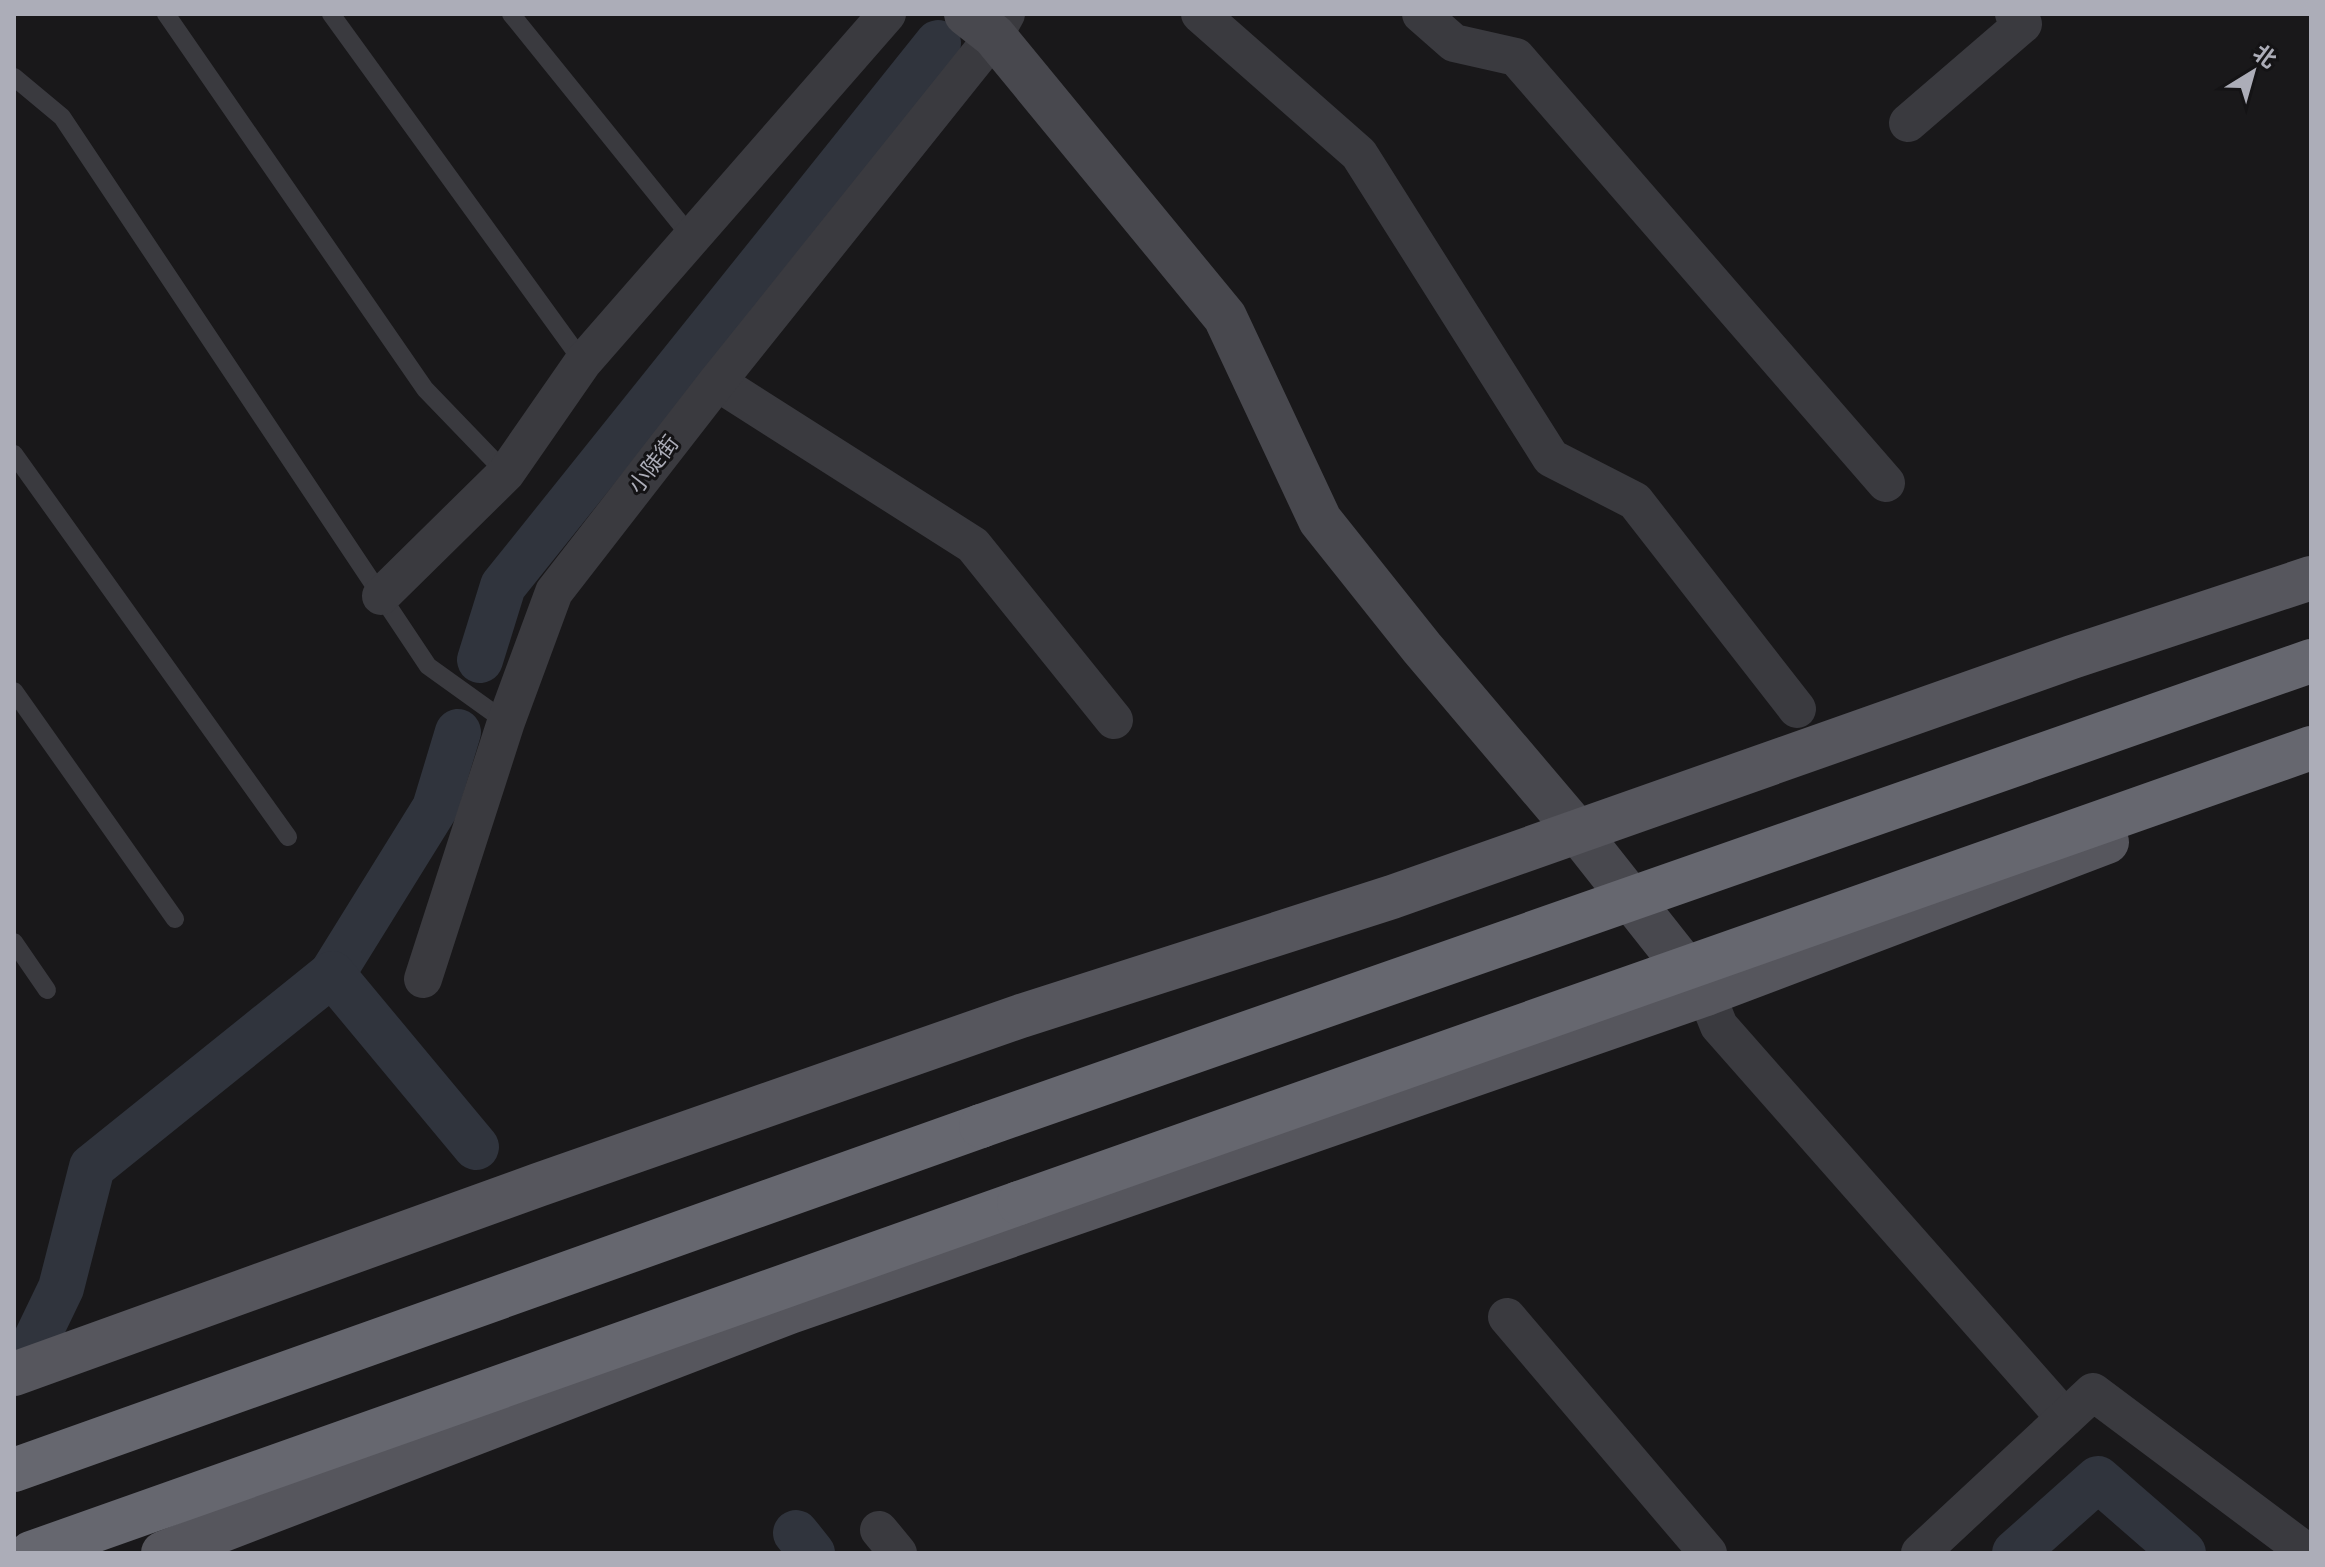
<svg xmlns="http://www.w3.org/2000/svg" width="2325" height="1567" viewBox="0 0 2325 1567" font-family="Karla,'Noto Sans SC',sans-serif">
  <rect width="100%" height="100%" fill="#19181a"/>
  <g fill="none" stroke-linecap="round" stroke-linejoin="round">
    <!-- canal -->
    <g stroke="#30343d" stroke-width="46">
      <path d="M 480,660 L 503,586 L 938,43"/>
      <path d="M 332,974 L 435,808 L 458,732"/>
      <path d="M 35,1342 L 61,1288 L 92,1167 L 332,974 L 476,1147"/>
      <path d="M 796,1533 L 812,1553"/>
      <path d="M 2015,1553 L 2098,1479 L 2183,1553"/>
    </g>
    <!-- lane -->
    <g stroke="#3a3a3f" stroke-width="18">
      <path d="M 166,14 L 425,389 L 506,473"/>
      <path d="M 331,14 L 583,362"/>
      <path d="M 511,14 L 692,238"/>
      <path d="M 14,77 L 62,117 L 428,666 L 506,722"/>
      <path d="M 14,454 L 288,837"/>
      <path d="M 14,691 L 175,919"/>
      <path d="M 14,942 L 47,990"/>
    </g>
    <!-- street -->
    <g stroke="#3a3a3f" stroke-width="38">
      <path d="M 1200,14 L 1359,154 L 1551,458 L 1635,501 L 1797,709"/>
      <path d="M 1421,14 L 1454,43 L 1516,57 L 1886,483"/>
      <path d="M 1908,123 L 2023,24 L 2014,14"/>
      <path d="M 717,382 L 973,545 L 1114,720"/>
      <path d="M 381,596 L 506,473 L 583,362 L 887,14"/>
      <path d="M 423,979 L 506,722 L 554,592 L 717,382 L 994,36 L 1006,14"/>
      <path d="M 1706,994 L 1719,1026 L 2065,1418"/>
      <path d="M 1507,1317 L 1708,1553"/>
      <path d="M 879,1530 L 898,1553"/>
      <path d="M 1920,1553 L 2093,1392 L 2308,1553"/>
    </g>
    <!-- secondary -->
    <path stroke="#48484e" stroke-width="44" d="M 966,14 L 994,36 L 1225,317 L 1320,520 L 1422,648 L 1578,832 L 1706,994"/>
    <!-- primary -->
    <g stroke="#56565d" stroke-width="44">
      <path d="M 14,1374 L 538,1185 L 1021,1016 L 1392,897 L 2072,657 L 2311,578"/>
      <path d="M 163,1553 L 790,1312 L 1706,994 L 2107,842"/>
    </g>
    <!-- highway -->
    <g stroke="#66676f" stroke-width="44">
      <path d="M 14,1470 L 981,1126"/>
      <path d="M 31,1553 L 1019,1203"/>
    </g>
    <!-- highway-bridge -->
    <g stroke="#66676f" stroke-width="44">
      <path d="M 981,1126 L 2311,661"/>
      <path d="M 1019,1203 L 2311,748"/>
    </g>
  </g>
  <g text-anchor="middle" stroke-width="6" stroke-linejoin="round" paint-order="stroke">
    <!-- street labels -->
    <g font-size="22" fill="#acadb8" stroke="#141315">
      <text transform="translate(653 464) rotate(-52)" y="8">小陡街</text>
    </g>
  </g>
  <!-- border -->
  <rect width="2325" height="1567" fill="none" stroke="#acadb8" stroke-width="32"/>
  <!-- north arrow -->
  <g transform="translate(2253 72) rotate(37)" stroke="#141315" stroke-width="6" paint-order="stroke">
  <path d="M0-6L14 30L0 20L-14 30Z" fill="#acadb8"/>
  <text y="-12" font-size="22" font-weight="bold" text-anchor="middle" fill="#acadb8">北</text>
  </g>
</svg>
